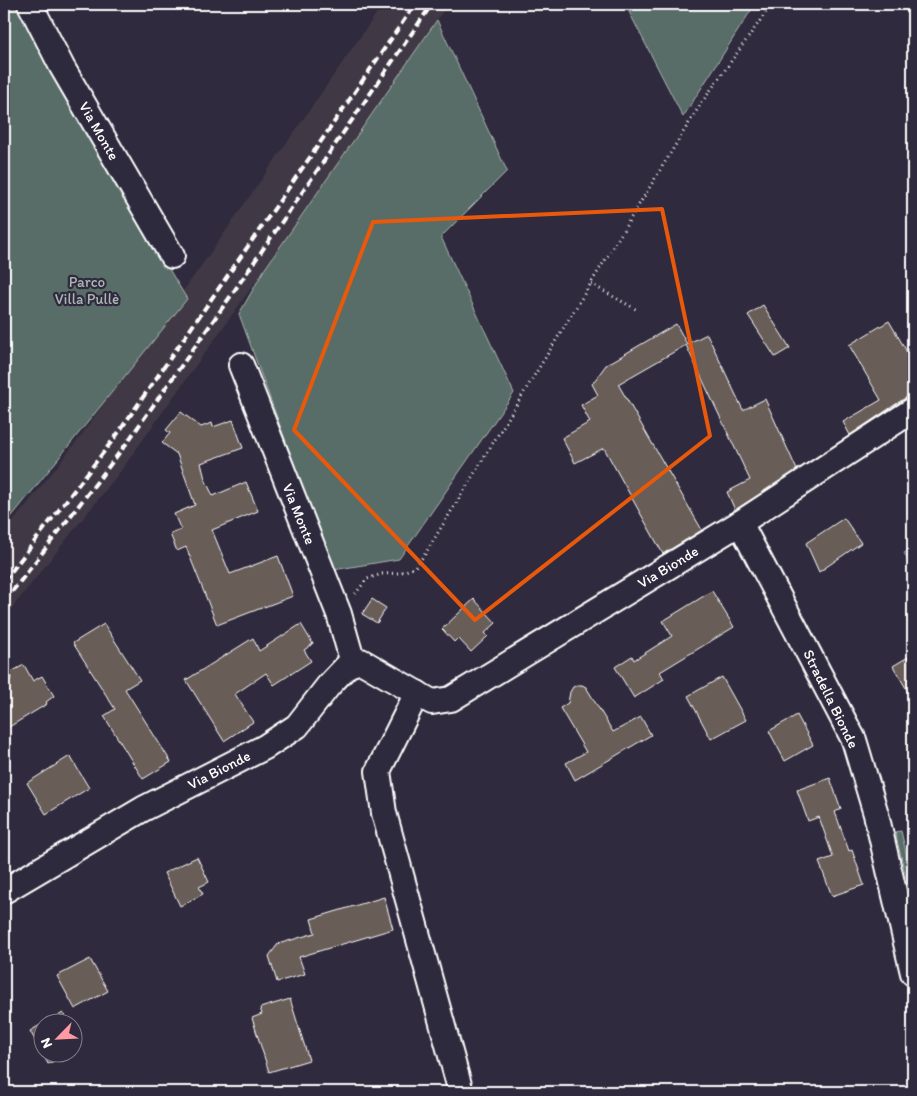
<svg xmlns="http://www.w3.org/2000/svg" width="917" height="1096" viewBox="0 0 917 1096" font-family="Itim,sans-serif">
  <rect width="100%" height="100%" fill="#2f2a3d"/>
  <filter id="ink" filterUnits="userSpaceOnUse"><feTurbulence type="fractalNoise" baseFrequency=".02" numOctaves="2"/><feDisplacementMap in="SourceGraphic" scale="10" xChannelSelector="R" yChannelSelector="G"/><feConvolveMatrix kernelMatrix="1 2 1 2 8 2 1 2 1" color-interpolation-filters="sRGB"/></filter>
  <g filter="url(#ink)">
    <!-- built -->
    <path fill="#403945" d="M 383,4 L 448,4 L 264,270 L 120,472 L 4,618 L 4,533 L 78,440 L 220,239 Z"/>
    <!-- green -->
    <g fill="#586d67" stroke="#acb6b3">
      <path d="M 4,4 L 16,4 L 111,173 L 187,299 L 4,526 Z"/>
      <path d="M 625,4 L 755,4 L 683,117 Z"/>
      <path d="M 437,20 L 507,171 L 441,237 L 514,393 L 399,559 L 333,570 L 239,314 L 264,270 Z"/>
      <path d="M 901,831 L 913,883 L 913,906 L 895,832 Z"/>
    </g>
    <!-- water -->
    <path fill="#525f7b" stroke="#979fb0" d="M 913,548 L 913,570 L 904,553 Z"/>
    <!-- building -->
    <g fill="#695d58" stroke="#fff">
      <path d="M 763,305 L 790,348 L 775,357 L 748,315 Z"/>
      <path d="M 889,321 L 913,362 L 913,396 L 905,398 L 850,435 L 843,422 L 881,400 L 849,345 Z"/>
      <path d="M 676,324 L 687,344 L 707,334 L 743,410 L 765,399 L 797,470 L 735,510 L 727,492 L 750,480 L 686,345 L 618,384 L 702,530 L 663,554 L 604,448 L 575,463 L 562,438 L 590,422 L 581,405 L 598,395 L 592,384 L 606,365 Z"/>
      <path d="M 181,412 L 201,427 L 212,423 L 213,427 L 233,420 L 243,448 L 201,463 L 205,479 L 213,496 L 246,482 L 258,511 L 212,530 L 230,574 L 278,556 L 293,596 L 217,625 L 186,547 L 177,551 L 170,534 L 181,530 L 174,514 L 195,505 L 177,454 L 162,443 L 170,433 L 166,430 Z"/>
      <path d="M 844,518 L 861,543 L 819,572 L 806,543 Z"/>
      <path d="M 712,591 L 734,627 L 660,672 L 664,679 L 634,698 L 615,667 L 632,656 L 634,660 L 672,636 L 663,621 Z"/>
      <path d="M 372,599 L 386,608 L 377,623 L 362,614 Z"/>
      <path d="M 474,599 L 496,623 L 485,633 L 488,636 L 471,652 L 458,638 L 454,642 L 442,629 Z"/>
      <path d="M 104,624 L 140,680 L 125,689 L 171,762 L 143,779 L 104,716 L 115,709 L 73,643 Z"/>
      <path d="M 301,624 L 313,644 L 304,650 L 311,661 L 274,685 L 266,673 L 235,694 L 253,722 L 224,741 L 186,680 L 253,638 L 259,651 Z"/>
      <path d="M 913,654 L 913,700 L 893,666 Z"/>
      <path d="M 24,665 L 33,681 L 42,676 L 54,696 L 46,702 L 47,704 L 4,730 L 4,683 L 11,679 L 9,673 Z"/>
      <path d="M 722,677 L 746,720 L 711,739 L 688,696 Z"/>
      <path d="M 577,685 L 582,685 L 586,687 L 613,732 L 641,717 L 651,735 L 575,780 L 566,763 L 586,752 L 560,708 L 568,703 L 570,692 L 573,687 Z"/>
      <path d="M 797,715 L 813,745 L 785,761 L 769,731 Z"/>
      <path d="M 70,756 L 89,788 L 46,814 L 27,783 Z"/>
      <path d="M 830,778 L 841,809 L 835,812 L 849,851 L 852,850 L 864,885 L 832,896 L 819,862 L 833,857 L 819,817 L 808,821 L 797,790 Z"/>
      <path d="M 197,857 L 209,882 L 199,887 L 203,894 L 180,906 L 164,873 Z"/>
      <path d="M 384,897 L 393,929 L 299,957 L 305,974 L 277,982 L 269,956 L 278,944 L 315,933 L 311,919 Z"/>
      <path d="M 90,959 L 108,991 L 75,1009 L 57,976 Z"/>
      <path d="M 290,999 L 309,1060 L 269,1072 L 252,1018 L 262,1014 L 260,1008 Z"/>
      <path d="M 63,1013 L 69,1024 L 44,1024 Z"/>
      <path d="M 42,1024 L 42,1053 L 30,1031 Z"/>
      <path d="M 72,1030 L 81,1046 L 72,1051 Z"/>
      <path d="M 43,1054 L 68,1054 L 48,1064 Z"/>
    </g>
    <g fill="none" stroke-linecap="round" stroke-linejoin="round">
      <!-- minor casing -->
      <g stroke="#fff" stroke-width="28">
        <g id="minor">
          <path d="M 30,4 L 62,67 L 172,256"/>
          <path d="M 241,365 L 339,614 L 353,663"/>
          <path d="M 740,523 L 854,740 L 876,814 L 913,973"/>
          <path d="M 417,693 L 378,771 L 384,813 L 461,1092"/>
          <path d="M 4,891 L 143,809 L 265,747 L 297,726 L 329,685 L 348,665 L 361,661 L 432,702 L 451,699 L 740,523 L 913,410"/>
        </g>
      </g>
      <!-- path -->
      <g stroke="#fff" stroke-width="3" stroke-dasharray="1 4" stroke-linecap="butt">
        <path d="M 591,284 L 639,311"/>
        <path d="M 355,594 L 367,579 L 382,574 L 399,573 L 414,568 L 425,554 L 700,105 L 772,4"/>
      </g>
      <!-- minor -->
      <use href="#minor" stroke="#2f2a3d" stroke-width="24"/>
      <!-- rail -->
      <g stroke="#fff" stroke-width="4" stroke-dasharray="8 4" stroke-linecap="butt">
        <path d="M 4,581 L 116,436 L 315,150 L 415,4"/>
        <path d="M 4,601 L 19,583 L 126,444 L 230,297 L 432,4"/>
      </g>
    </g>
  </g>
  <!-- marked area -->
  <path fill="none" stroke="#e8590c" stroke-width="4" stroke-linejoin="round" d="M 662,209 L 710,436 L 475,620 L 294,430 L 373,222 Z"/>
  <g text-anchor="middle" stroke-width="4.5" stroke-linejoin="round" paint-order="stroke">
    <!-- street labels -->
    <g font-size="15" fill="#fff" stroke="#2f2a3d">
      <text transform="translate(99 131) rotate(60)" y="5">Via Monte</text>
      <text transform="translate(299 514) rotate(68)" y="5">Via Monte</text>
      <text transform="translate(668 567) rotate(-31)" y="5">Via Bionde</text>
      <text transform="translate(831 699) rotate(64)" y="5">Stradella Bionde</text>
      <text transform="translate(219 770) rotate(-27)" y="5">Via Bionde</text>
    </g>
    <!-- park labels -->
    <g font-size="15" fill="#acb6b3" stroke="#2f2a3d">
      <text x="87" y="287">Parco<tspan x="87" dy="17">Villa Pullè</tspan></text>
    </g>
  </g>
  <!-- margin -->
  <rect width="917" height="1096" fill="none" stroke="#2f2a3d" stroke-width="20"/>
  <rect x="10" y="10" width="897" height="1076" fill="none" stroke="#fff" stroke-width="2" filter="url(#ink)"/>
  <!-- north arrow -->
  <g transform="translate(58 1038) rotate(246)"><circle r="24" fill="#2f2a3d" stroke="#827f8b"/>
  <path d="M0-4L9 19L0 12L-9 19Z" fill="#ff9aa2"/>
  <text y="-8" font-size="14" font-weight="bold" text-anchor="middle" fill="#ffffff">N</text>
  </g>
</svg>
